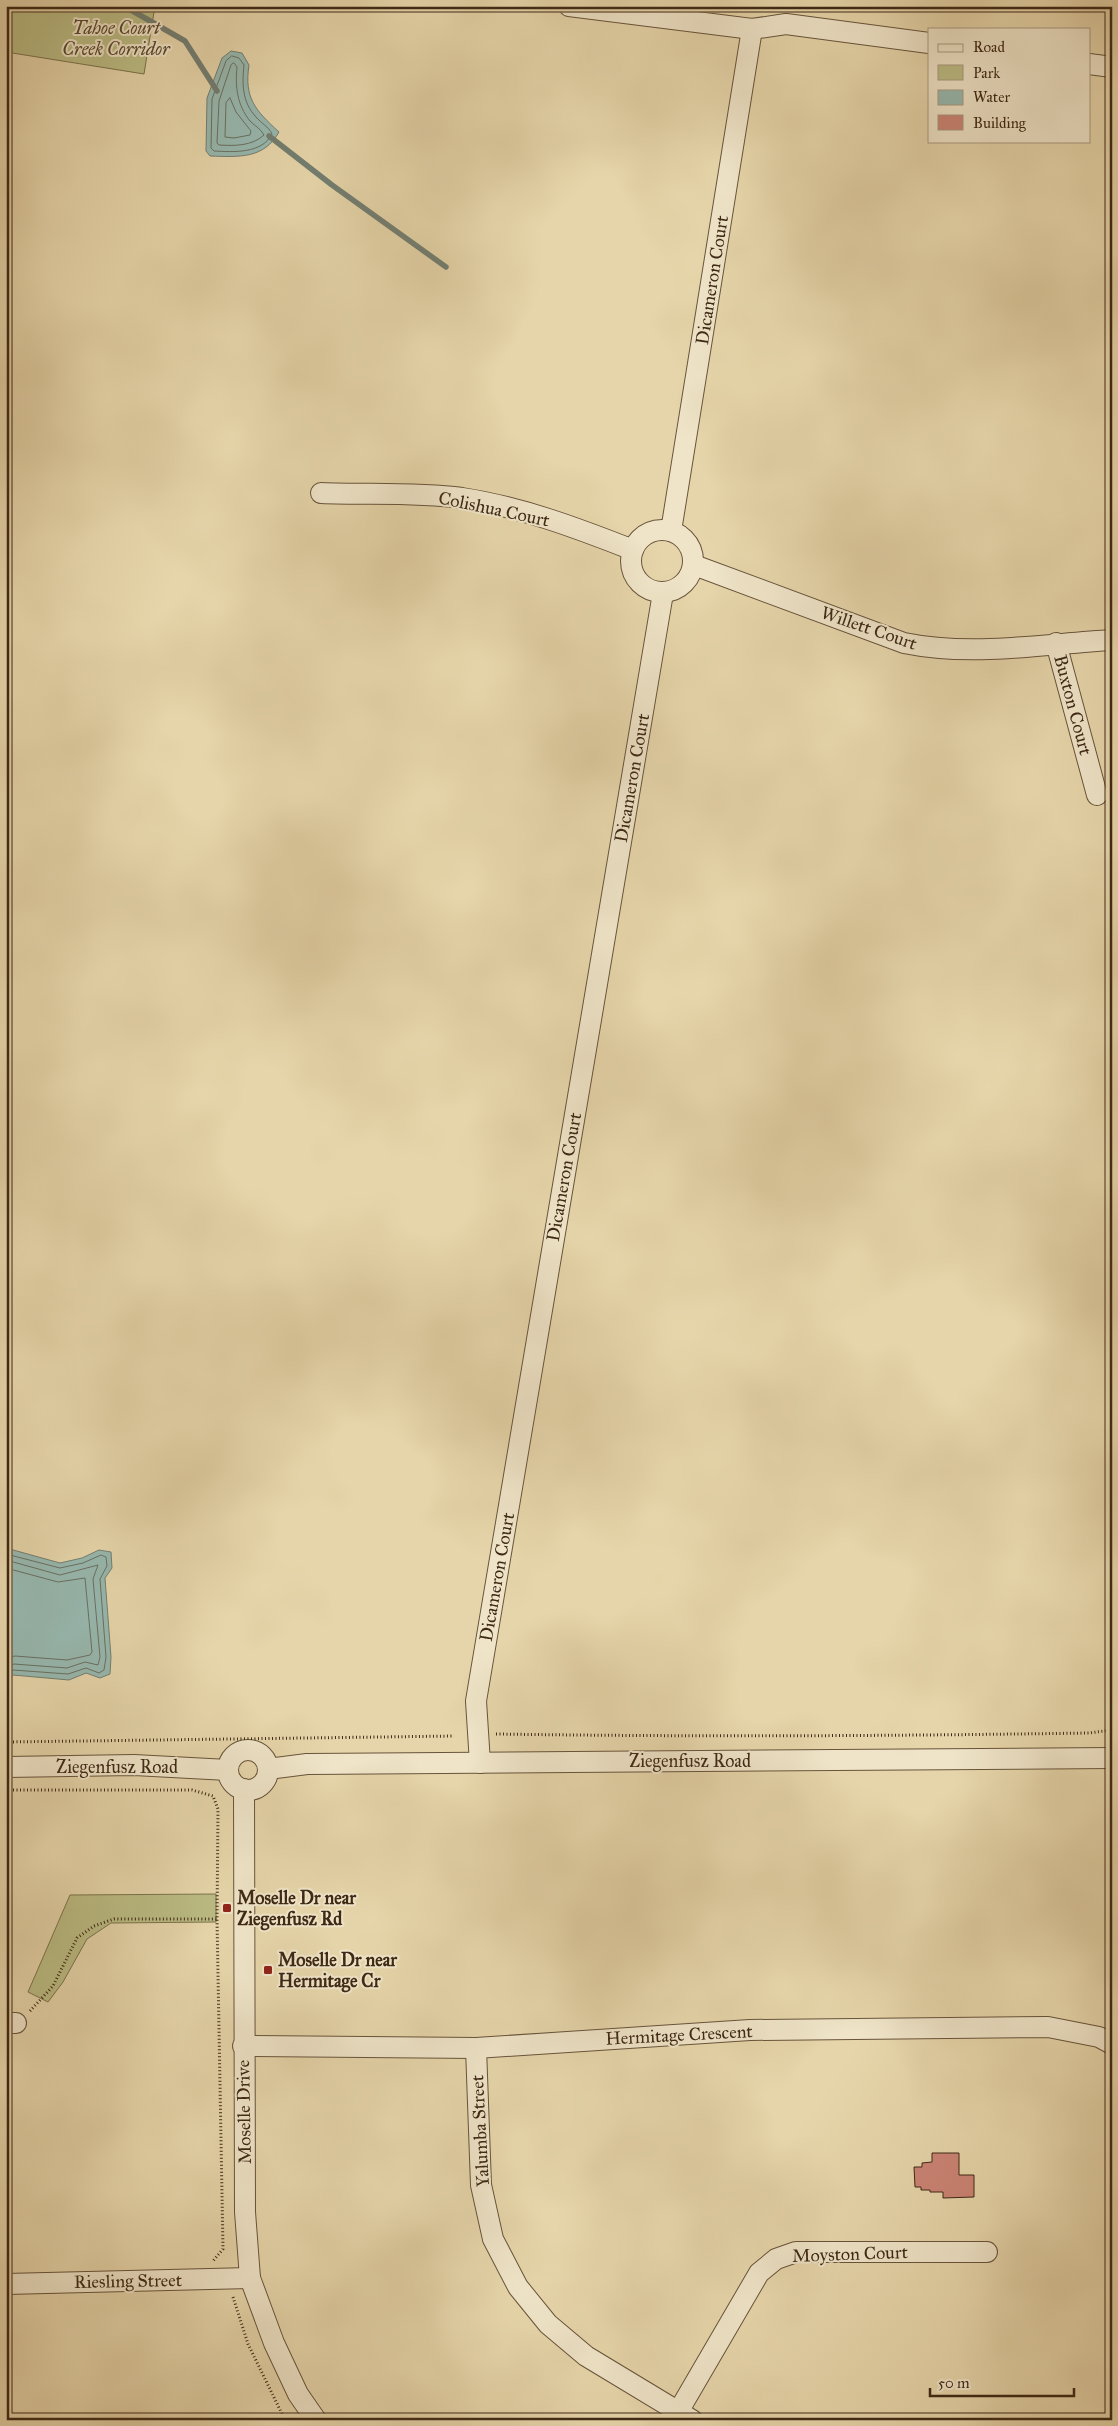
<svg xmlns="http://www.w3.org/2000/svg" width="1118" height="2426" viewBox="0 0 1118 2426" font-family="'IM FELL Great Primer',serif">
  <rect width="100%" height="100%" fill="#e6d5aa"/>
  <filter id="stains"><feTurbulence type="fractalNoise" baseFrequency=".004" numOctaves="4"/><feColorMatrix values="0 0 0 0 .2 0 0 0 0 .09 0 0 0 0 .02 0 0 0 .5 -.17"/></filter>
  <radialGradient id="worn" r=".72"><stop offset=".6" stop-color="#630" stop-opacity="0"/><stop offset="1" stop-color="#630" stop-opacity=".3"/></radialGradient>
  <!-- green -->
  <g fill="#bbbc84" stroke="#7c724d">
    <path d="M 6,6 L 155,6 L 144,74 L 6,52 Z"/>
    <path d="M 216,1894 L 216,1922 L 111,1923 L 87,1939 L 63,1982 L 48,2002 L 28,1992 L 70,1895 Z"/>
  </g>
  <!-- water -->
  <g fill="#97b8af" stroke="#737f72">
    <path d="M 231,51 L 242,53 L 249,65 C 244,98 255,110 279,132 C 264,159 239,157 210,156 L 206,151 L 207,98 L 222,58 Z"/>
    <path d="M 6,1548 L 60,1563 L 82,1558 L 99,1550 L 111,1552 L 112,1568 L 105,1578 L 111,1657 L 110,1674 L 100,1678 L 86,1673 L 69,1680 L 13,1675 L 6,1684 Z"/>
  </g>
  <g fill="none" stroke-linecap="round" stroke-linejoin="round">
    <!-- shore -->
    <g stroke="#6a7062" stroke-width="1">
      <path d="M 232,56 L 239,58 L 244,65 C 242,84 242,102 256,117 C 261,123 269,127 272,134 C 262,154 233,152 214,151 L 211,148 L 212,99 L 226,61 Z"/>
      <path d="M 234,63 L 237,67 C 235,86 237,105 250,121 C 255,126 261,129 264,135 C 252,146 235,146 219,145 L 217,143 L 219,101 L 231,65 Z"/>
      <path d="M 230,98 L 236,112 L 251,131 L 250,135 L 234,138 L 225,137 L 226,103 Z"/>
      <path d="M 6,1554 L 60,1568 L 83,1563 L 101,1555 L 106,1557 L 107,1566 L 100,1579 L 106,1657 L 104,1670 L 99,1673 L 86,1668 L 68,1674 L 13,1670 L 6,1676"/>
      <path d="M 6,1560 L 60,1575 L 98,1565 L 93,1579 L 100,1657 L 98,1665 L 85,1662 L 67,1668 L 14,1664 L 6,1667"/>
      <path d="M 6,1568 L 58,1582 L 85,1578 L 92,1652 L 90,1655 L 67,1660 L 15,1656 L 6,1658"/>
    </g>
    <!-- stream -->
    <g stroke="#737f72" stroke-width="5.5">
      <path d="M 124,6 L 185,41 L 217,91"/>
      <path d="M 269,136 L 332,185 L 446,267"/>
    </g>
  </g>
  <!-- building -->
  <path fill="#cb8476" stroke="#3e2916" d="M 932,2153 L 959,2153 L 959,2175 L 974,2175 L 974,2197 L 943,2198 L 943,2192 L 930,2192 L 930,2190 L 921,2190 L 921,2187 L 915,2187 L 914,2167 L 922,2167 L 922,2163 L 932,2162 Z"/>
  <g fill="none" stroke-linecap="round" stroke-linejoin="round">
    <!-- minor casing -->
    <g stroke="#68543b" stroke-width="22">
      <g id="minor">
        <path d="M 569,6 L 752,29 L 786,24 L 929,43"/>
        <path d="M 1089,64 L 1112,67"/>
        <path d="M 321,493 C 367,495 415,492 462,498 C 521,507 577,528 633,550"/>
        <circle cx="662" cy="561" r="31"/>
        <path d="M 671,531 L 752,29"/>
        <path d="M 694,565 L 904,643 C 972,657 1043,644 1112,640"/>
        <path d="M 1056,643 L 1097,795"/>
        <circle cx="248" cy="1770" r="20"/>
        <path d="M 480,1763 L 476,1701 L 663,593"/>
        <path d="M 6,1767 L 134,1765 L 228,1770"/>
        <path d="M 268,1769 L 307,1764 L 1112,1758"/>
        <path d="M 244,1789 L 245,2212 L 250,2278 L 274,2343 L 298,2394 L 316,2420"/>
        <path d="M 6,2023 L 16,2023"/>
        <path d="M 243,2046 L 476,2048 L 750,2030 L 1048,2027 L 1099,2037 L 1112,2044"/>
        <path d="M 476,2048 L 481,2185 L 493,2239 L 518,2287 L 548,2324 L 586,2356 L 692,2420"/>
        <path d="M 6,2284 L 250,2278"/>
        <path d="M 678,2412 L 759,2273 L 776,2259 L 796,2252 L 987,2252"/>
      </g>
    </g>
    <!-- path -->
    <g stroke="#3e2916" stroke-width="3" stroke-dasharray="1 2.5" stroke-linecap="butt">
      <path d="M 496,1734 C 694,1737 891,1736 1089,1733 L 1112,1730"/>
      <path d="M 6,1742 L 454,1736"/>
      <path d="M 6,1790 L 192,1790 L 213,1796 L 218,1809 L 217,1919 L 223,2249 L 213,2261"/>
      <path d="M 30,2011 L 53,1986 L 77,1938 L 94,1926 L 114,1919 L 217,1919"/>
      <path d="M 233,2297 L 248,2344 L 285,2420"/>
    </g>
    <!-- minor -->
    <use href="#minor" stroke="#efe4c8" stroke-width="20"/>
  </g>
  <!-- markers -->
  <g fill="#8f2418" stroke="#efe4c8" stroke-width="2">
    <rect x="222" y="1903" width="10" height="10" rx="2.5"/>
    <rect x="263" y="1965" width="10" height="10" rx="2.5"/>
  </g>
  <g text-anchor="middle" stroke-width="4" stroke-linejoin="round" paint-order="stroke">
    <!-- park labels -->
    <g font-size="18" font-style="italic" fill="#57462c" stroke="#efe4c8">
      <text x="116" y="34">Tahoe Court<tspan x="116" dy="21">Creek Corridor</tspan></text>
    </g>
    <!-- street labels -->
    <g font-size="18" fill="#3e2916" stroke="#efe4c8">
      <text transform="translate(712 280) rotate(-81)" y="6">Dicameron Court</text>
      <text transform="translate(494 509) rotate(12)" y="6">Colishua Court</text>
      <text transform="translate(869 628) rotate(19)" y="6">Willett Court</text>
      <text transform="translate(1073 705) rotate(75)" y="6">Buxton Court</text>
      <text transform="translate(632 778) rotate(-80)" y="6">Dicameron Court</text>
      <text transform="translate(564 1177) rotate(-80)" y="6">Dicameron Court</text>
      <text transform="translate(497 1577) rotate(-80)" y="6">Dicameron Court</text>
      <text x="690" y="1767">Ziegenfusz Road</text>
      <text x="117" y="1773">Ziegenfusz Road</text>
      <text transform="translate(679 2035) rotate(-3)" y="6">Hermitage Crescent</text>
      <text transform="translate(244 2112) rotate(-91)" y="6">Moselle Drive</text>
      <text transform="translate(480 2131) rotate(-93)" y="6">Yalumba Street</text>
      <text transform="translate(850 2254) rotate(-2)" y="6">Moyston Court</text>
      <text transform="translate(128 2281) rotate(-1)" y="6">Riesling Street</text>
    </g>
    <!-- poi labels -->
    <g font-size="18" font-weight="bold" fill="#3e2916" stroke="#efe4c8" text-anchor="start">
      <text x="237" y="1904">Moselle Dr near<tspan x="237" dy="21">Ziegenfusz Rd</tspan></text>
      <text x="278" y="1966">Moselle Dr near<tspan x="278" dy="21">Hermitage Cr</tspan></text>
    </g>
  </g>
  <!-- margin -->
  <rect width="1118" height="2426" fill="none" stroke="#e6d5aa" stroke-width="25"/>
  <rect x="8" y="8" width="1103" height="2411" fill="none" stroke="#3e2916" stroke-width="2.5"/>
  <rect x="12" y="12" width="1093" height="2401" fill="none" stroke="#3e2916"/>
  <!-- legend -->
  <rect x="928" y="28" width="162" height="115" fill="#efe4c8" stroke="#a89981"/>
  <rect x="938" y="44" width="25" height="8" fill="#efe4c8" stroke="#a89981"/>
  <text x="973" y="52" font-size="15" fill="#3e2916">Road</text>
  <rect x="938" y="65" width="25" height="15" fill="#bbbc84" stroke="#a89981"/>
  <text x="973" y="78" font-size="15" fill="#3e2916">Park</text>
  <rect x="938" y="90" width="25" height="15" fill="#97b8af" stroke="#a89981"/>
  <text x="973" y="102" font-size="15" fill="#3e2916">Water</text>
  <rect x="938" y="115" width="25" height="15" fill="#cb8476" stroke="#a89981"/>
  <text x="973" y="128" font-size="15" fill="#3e2916">Building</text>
  <!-- scale -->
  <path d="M930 2388v8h144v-8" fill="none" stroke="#3e2916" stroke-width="2.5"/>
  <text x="938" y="2388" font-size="15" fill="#3e2916" stroke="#efe4c8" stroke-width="4" paint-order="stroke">50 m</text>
  <rect width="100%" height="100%" filter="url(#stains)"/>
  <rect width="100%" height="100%" fill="url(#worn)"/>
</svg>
